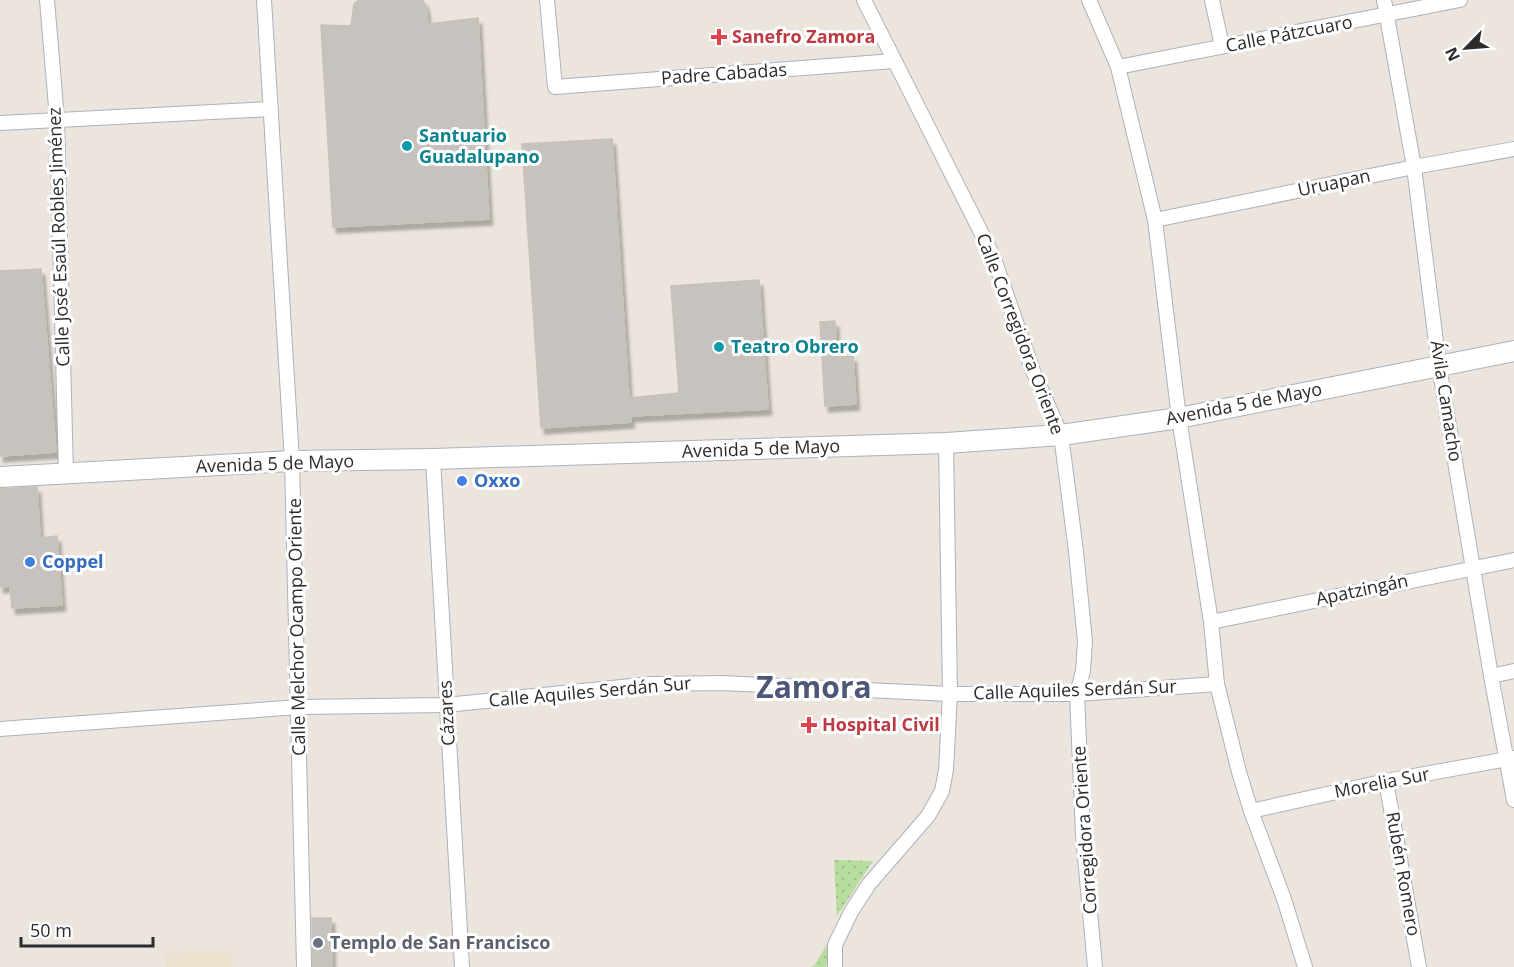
<svg xmlns="http://www.w3.org/2000/svg" width="1514" height="967" viewBox="0 0 1514 967" font-family="'Open Sans',sans-serif">
  <defs>
    <pattern id="park-dots" width="8" height="8" patternUnits="userSpaceOnUse" patternTransform="scale(1.5)"><rect width="8" height="8" fill="#b7de9e"/><path d="M2 2h.1M6 6h.1" fill="none" stroke="#9ebf88" stroke-width="1.8" stroke-linecap="round"/></pattern>
    <filter id="shadow"><feDropShadow dx="3.5" dy="6" stdDeviation="1.5" flood-color="#0004"/></filter>
  </defs>
  <rect width="100%" height="100%" fill="#ece5de"/>
  <!-- education -->
  <path fill="#ece1ce" d="M 232,951 L 233,967 L 166,967 L 165,953 Z"/>
  <!-- park -->
  <g fill="url(#park-dots)">
    <path d="M 834,860 L 873,861 L 837,916 Z"/>
    <path d="M 833,934 L 826,967 L 810,967 L 814,966 Z"/>
  </g>
  <!-- building -->
  <g fill="#c7c2bd" stroke="#c7c1b7" stroke-width="1.5" filter="url(#shadow)">
    <path d="M 359,0 L 423,0 L 426,7 L 428,24 L 478,18 L 489,219 L 333,227 L 321,25 L 351,26 L 354,4 Z"/>
    <path d="M 612,139 L 629,398 L 679,393 L 671,286 L 759,280 L 768,409 L 630,416 L 631,422 L 541,428 L 522,144 Z"/>
    <path d="M 41,269 L 56,452 L 0,456 L 0,271 Z"/>
    <path d="M 835,321 L 837,357 L 853,356 L 856,404 L 825,406 L 820,322 Z"/>
    <path d="M 37,487 L 40,538 L 57,536 L 62,605 L 12,608 L 10,586 L 0,587 L 0,489 Z"/>
    <path d="M 312,918 L 331,918 L 332,967 L 313,967 Z"/>
  </g>
  <g fill="none" stroke-linecap="round" stroke-linejoin="round">
    <!-- street casing -->
    <g stroke="#aeb1ba" stroke-width="16">
      <g id="street">
        <path d="M 47,0 L 57,119 L 66,474"/>
        <path d="M 264,0 L 292,461 L 304,967"/>
        <path d="M 547,0 L 555,87 L 894,61"/>
        <path d="M 864,0 L 993,256 L 1033,371 L 1061,435 L 1076,551 L 1085,641 L 1083,671 L 1077,694 L 1083,835 L 1095,967"/>
        <path d="M 1089,0 L 1118,67 L 1155,220 L 1179,418 L 1211,622 L 1217,684 L 1239,772 L 1251,811 L 1284,899 L 1305,967"/>
        <path d="M 1212,0 L 1222,46"/>
        <path d="M 1384,0 L 1414,167 L 1439,366 L 1491,676 L 1514,800"/>
        <path d="M 1118,67 L 1460,0"/>
        <path d="M 0,123 L 271,109"/>
        <path d="M 1155,220 L 1414,167 L 1514,149"/>
        <path d="M 433,459 L 462,967"/>
        <path d="M 1211,622 L 1514,560"/>
        <path d="M 1491,676 L 1514,671"/>
        <path d="M 0,729 L 299,707 L 446,705 L 651,684 L 722,683 L 950,694 L 1077,694 L 1217,684"/>
        <path d="M 1386,781 L 1419,967"/>
        <path d="M 1251,811 L 1386,781 L 1513,758"/>
        <path d="M 835,967 L 835,945 L 851,912 L 869,884 L 928,816 L 942,791 L 946,770 L 950,694 L 946,443"/>
      </g>
    </g>
    <!-- secondary casing -->
    <g stroke="#aeb1ba" stroke-width="22">
      <path id="secondary" d="M 0,477 L 292,461 L 433,459 L 946,443 L 1061,435 L 1179,418 L 1514,351"/>
    </g>
    <!-- street -->
    <use href="#street" stroke="#fff" stroke-width="14"/>
    <!-- secondary -->
    <use href="#secondary" stroke="#fff" stroke-width="20"/>
  </g>
  <!-- markers -->
  <g fill="#e0444e" stroke="#fff" stroke-width="2">
    <path d="M716 28h6v6h6v6h-6v6h-6v-6h-6v-6h6z"/>
    <path d="M806 716h6v6h6v6h-6v6h-6v-6h-6v-6h6z"/>
  </g>
  <g fill="#0f9aa8" stroke="#fff" stroke-width="2">
    <circle cx="407" cy="146" r="6"/>
    <circle cx="719" cy="347" r="6"/>
  </g>
  <g fill="#3f7fe0" stroke="#fff" stroke-width="2">
    <circle cx="462" cy="481" r="6"/>
    <circle cx="30" cy="562" r="6"/>
  </g>
  <circle fill="#6b7280" stroke="#fff" stroke-width="2" cx="318" cy="943" r="6"/>
  <g text-anchor="middle" stroke-width="6" stroke-linejoin="round" paint-order="stroke">
    <!-- street labels -->
    <g font-size="18" fill="#2b2b2b" stroke="#fff">
      <text transform="translate(1289 34) rotate(-11)" y="6">Calle Pátzcuaro</text>
      <text transform="translate(724 74) rotate(-4)" y="6">Padre Cabadas</text>
      <text transform="translate(1334 183) rotate(-12)" y="6">Uruapan</text>
      <text transform="translate(59 237) rotate(-92)" y="6">Calle José Esaúl Robles Jiménez</text>
      <text transform="translate(1020 334) rotate(69)" y="6">Calle Corregidora Oriente</text>
      <text transform="translate(1446 401) rotate(81)" y="6">Ávila Camacho</text>
      <text transform="translate(1244 404) rotate(-11)" y="6">Avenida 5 de Mayo</text>
      <text transform="translate(761 449) rotate(-2)" y="6">Avenida 5 de Mayo</text>
      <text transform="translate(275 464) rotate(-2)" y="6">Avenida 5 de Mayo</text>
      <text transform="translate(1362 590) rotate(-12)" y="6">Apatzingán</text>
      <text transform="translate(297 627) rotate(-91)" y="6">Calle Melchor Ocampo Oriente</text>
      <text transform="translate(1075 690) rotate(-2)" y="6">Calle Aquiles Serdán Sur</text>
      <text transform="translate(590 692) rotate(-5)" y="6">Calle Aquiles Serdán Sur</text>
      <text transform="translate(447 713) rotate(-93)" y="6">Cázares</text>
      <text transform="translate(1382 783) rotate(-11)" y="6">Morelia Sur</text>
      <text transform="translate(1085 830) rotate(-94)" y="6">Corregidora Oriente</text>
      <text transform="translate(1403 874) rotate(80)" y="6">Rubén Romero</text>
    </g>
    <!-- health labels -->
    <g font-size="18" font-weight="bold" fill="#be3a42" stroke="#fff" text-anchor="start">
      <text x="732" y="43">Sanefro Zamora</text>
      <text x="822" y="731">Hospital Civil</text>
    </g>
    <!-- culture labels -->
    <g font-size="18" font-weight="bold" fill="#0d838f" stroke="#fff" text-anchor="start">
      <text x="419" y="142">Santuario<tspan x="419" dy="21">Guadalupano</tspan></text>
      <text x="731" y="353">Teatro Obrero</text>
    </g>
    <!-- shop labels -->
    <g font-size="18" font-weight="bold" fill="#366cbe" stroke="#fff" text-anchor="start">
      <text x="474" y="487">Oxxo</text>
      <text x="42" y="568">Coppel</text>
    </g>
    <!-- worship labels -->
    <g font-size="18" font-weight="bold" fill="#5b616d" stroke="#fff" text-anchor="start">
      <text x="330" y="949">Templo de San Francisco</text>
    </g>
    <!-- town labels -->
    <g font-size="30" font-weight="bold" fill="#4e5778" stroke="#fff">
      <text x="814" y="698">Zamora</text>
    </g>
  </g>
  <!-- north arrow -->
  <g transform="translate(1466 48) rotate(245)" stroke="#ffffff" stroke-width="4.5" paint-order="stroke">
  <path d="M0-4.5L10 22L0 15L-10 22Z" fill="#2b2b2b"/>
  <text y="-9" font-size="16" font-weight="bold" text-anchor="middle" fill="#2b2b2b">N</text>
  </g>
  <!-- scale -->
  <path d="M21 937v9h132v-9" fill="none" stroke="#2b2b2b" stroke-width="3"/>
  <text x="30" y="937" font-size="18" fill="#2b2b2b" stroke="#ffffff" stroke-width="4.5" paint-order="stroke">50 m</text>
</svg>
